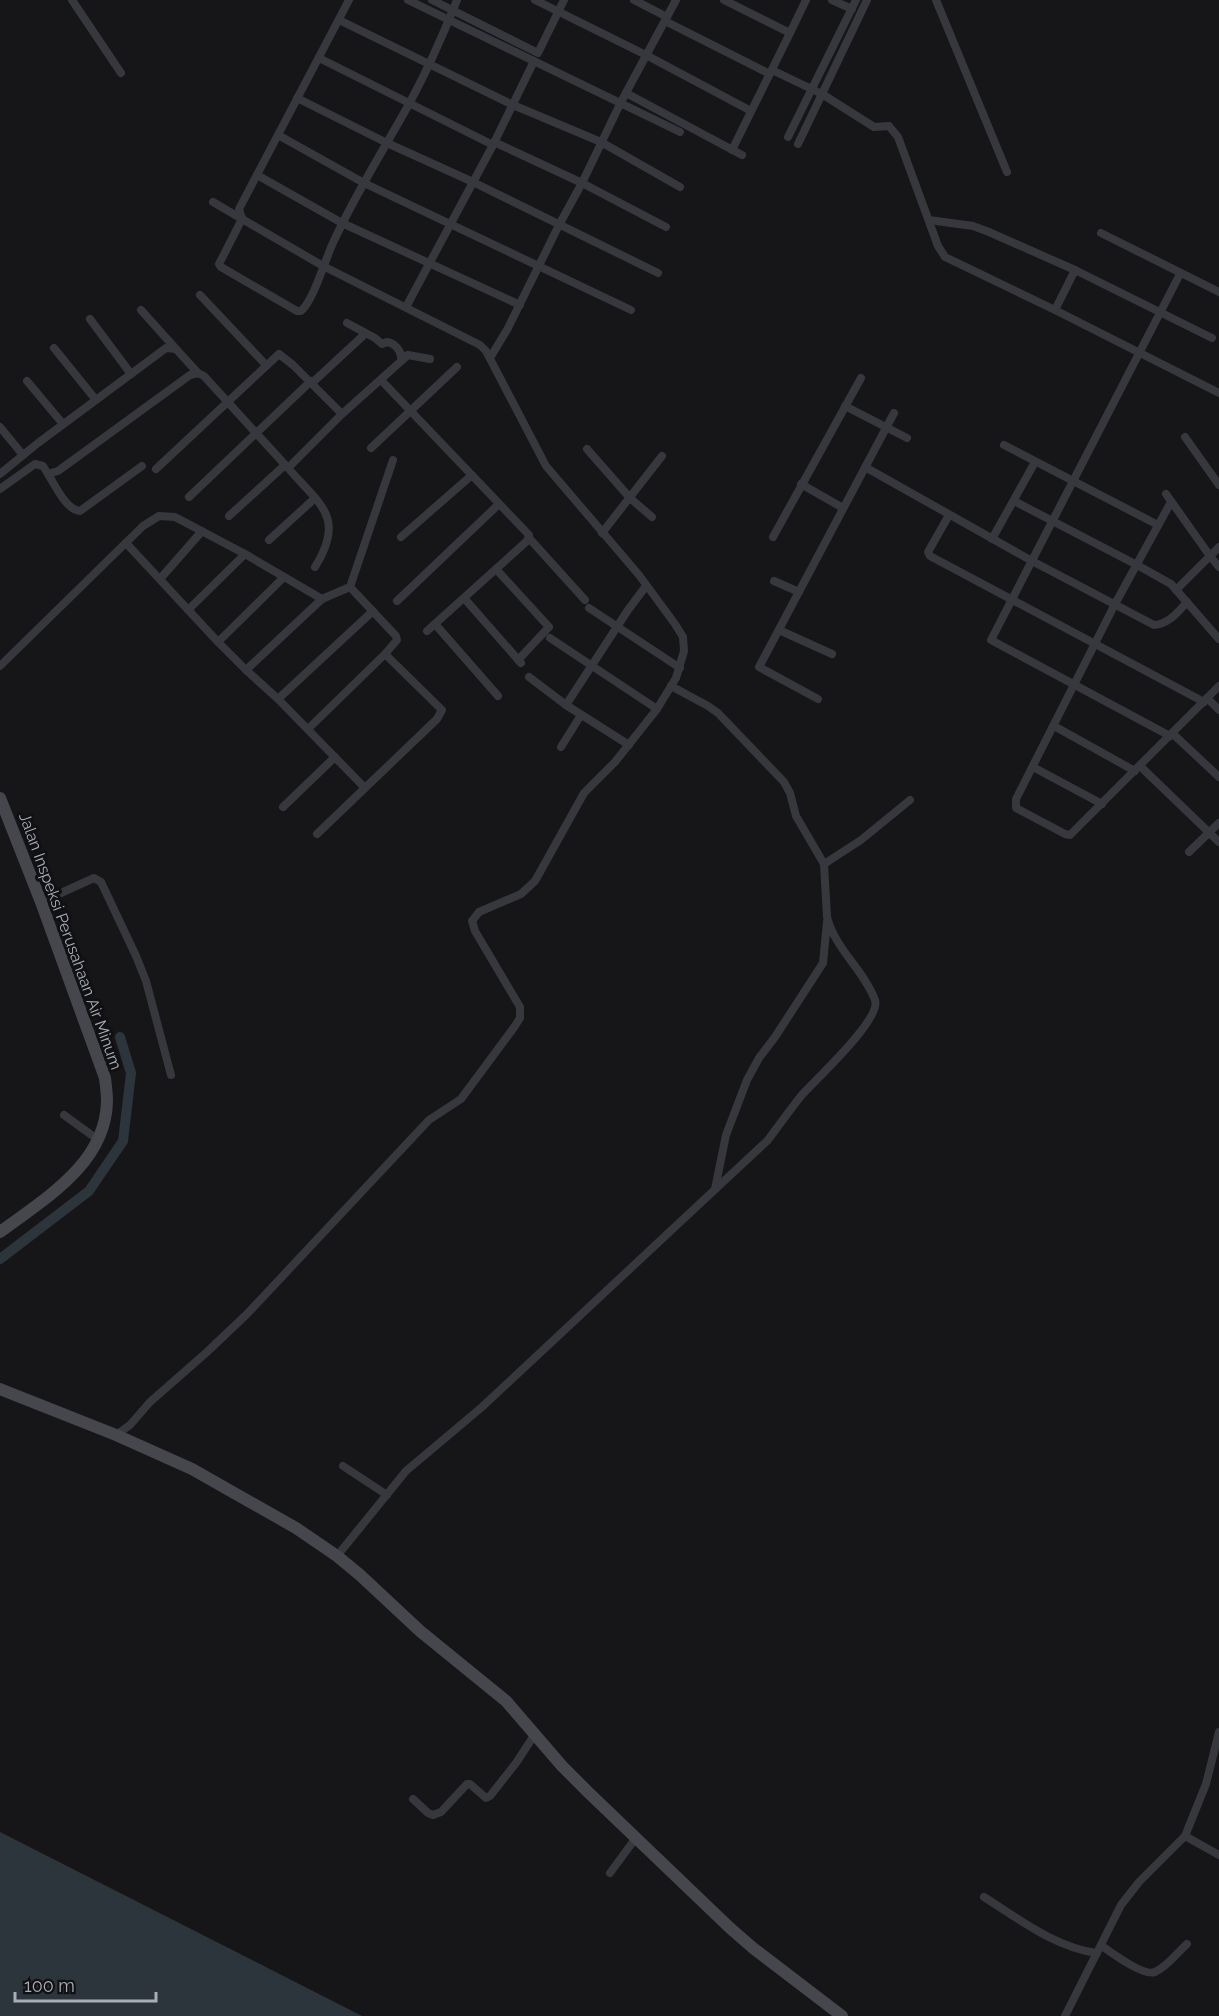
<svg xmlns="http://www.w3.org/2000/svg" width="1219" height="2016" viewBox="0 0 1219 2016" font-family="Raleway,sans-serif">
  <rect width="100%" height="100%" fill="#161618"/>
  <!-- water -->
  <path fill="#2c353c" d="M 0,1832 L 362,2016 L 0,2016 Z"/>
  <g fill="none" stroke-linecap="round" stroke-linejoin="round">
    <!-- canal -->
    <path stroke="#2c353c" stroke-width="10" d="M 0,1259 L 89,1191 L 123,1141 L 131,1073 L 120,1037"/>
    <!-- street -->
    <g stroke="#37383d" stroke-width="8">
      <path d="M 72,0 L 121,73"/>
      <path d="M 349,0 L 239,209 L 242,219 L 219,264 L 221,267 L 297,311 L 301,311 C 313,301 325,261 332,245 C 354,196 383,151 409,104 C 427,71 443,35 457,0"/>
      <path d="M 408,0 L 680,132"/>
      <path d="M 432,0 L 538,53 L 564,0"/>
      <path d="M 535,0 L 646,55 L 751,111"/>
      <path d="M 634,0 L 667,17"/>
      <path d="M 724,0 L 790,33 L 806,0"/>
      <path d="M 832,0 L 852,9"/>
      <path d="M 936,0 L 1007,172"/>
      <path d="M 339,20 L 513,105 L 601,142 L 680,187"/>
      <path d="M 665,21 L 770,74"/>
      <path d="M 319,58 L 493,145"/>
      <path d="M 772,70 L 822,94 L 874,127 L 889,126 L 898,137 L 938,246 L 945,257 L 1055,310 L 1219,393"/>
      <path d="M 626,93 L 742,155"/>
      <path d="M 297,98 L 387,143 L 473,182 L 658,273"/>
      <path d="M 278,135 L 364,183 L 631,310"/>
      <path d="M 788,137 L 856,0"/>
      <path d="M 494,142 L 582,183 L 666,227"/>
      <path d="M 798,144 L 867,0"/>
      <path d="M 732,150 L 790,33"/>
      <path d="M 257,175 L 342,223 L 520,305"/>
      <path d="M 929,220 L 973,226 L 989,232 L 1075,270"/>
      <path d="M 1101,233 L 1219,292"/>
      <path d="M 200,295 L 266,365"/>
      <path d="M 406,307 L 493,145 L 534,61"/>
      <path d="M 141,310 L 176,349"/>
      <path d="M 1055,310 L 1075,270 L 1212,338"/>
      <path d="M 90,319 L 131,374"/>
      <path d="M 347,323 L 375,338 L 382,344 L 387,342 C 394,343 401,350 401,357 L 408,355 L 430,359"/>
      <path d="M 54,348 L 96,400"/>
      <path d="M 490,358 L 508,328 L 559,225 L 582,183 L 621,102 L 676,0"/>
      <path d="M 381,380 L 529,535 L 527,541 L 427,631"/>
      <path d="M 27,381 L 63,424"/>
      <path d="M 312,383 L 365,334"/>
      <path d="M 845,406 L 907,438"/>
      <path d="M 0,427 L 23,455"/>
      <path d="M 1185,437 L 1219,485"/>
      <path d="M 1004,445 L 1158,525"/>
      <path d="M 371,448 L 457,367"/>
      <path d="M 587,449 L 630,498 L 652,517"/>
      <path d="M 865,467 L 1032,561 L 1154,625 C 1169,624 1178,612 1187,602"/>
      <path d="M 288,468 C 320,505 346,517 315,567"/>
      <path d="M 156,469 L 279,354 L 293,365 L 342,414"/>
      <path d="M 0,474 L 38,443 L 166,348 L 176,349 L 198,373"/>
      <path d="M 48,474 C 55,485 66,510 80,511 L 142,466"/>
      <path d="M 801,484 L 843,508"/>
      <path d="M 0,489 L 35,464 L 43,466 L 48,474 L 58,471 L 190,375 L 198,373 L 204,376 L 288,468 L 342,414 L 408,355"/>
      <path d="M 1166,494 L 1210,556 L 1176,590"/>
      <path d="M 189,497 L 311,381"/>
      <path d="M 1014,501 L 1137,565 L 1171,584 L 1219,639"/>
      <path d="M 1171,502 L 1115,604 L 1016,799 L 1016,808 L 1065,834 L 1070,835 L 1219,686"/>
      <path d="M 949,515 L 928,552 L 930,556 L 1204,702"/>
      <path d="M 229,516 L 285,465"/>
      <path d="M 602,533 L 662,456"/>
      <path d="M 401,537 L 472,475"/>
      <path d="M 773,537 L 861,378"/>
      <path d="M 529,538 L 585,600"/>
      <path d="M 992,539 L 1035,462"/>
      <path d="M 269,540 L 314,499"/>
      <path d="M 126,543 L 218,642 L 246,670 L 322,599 L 350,587 L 393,460"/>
      <path d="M 1219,547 L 1210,556 L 1219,567"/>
      <path d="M 496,569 L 549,627 L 518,660"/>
      <path d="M 160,579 L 202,531"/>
      <path d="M 774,581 L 799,592"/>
      <path d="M 464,598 L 521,663"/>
      <path d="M 397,601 L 499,504"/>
      <path d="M 589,608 L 680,668"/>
      <path d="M 188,610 L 245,554"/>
      <path d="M 435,624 L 498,696"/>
      <path d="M 779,630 L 832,654"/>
      <path d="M 550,638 L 657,709"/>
      <path d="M 218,642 L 284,577"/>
      <path d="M 0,666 L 143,526 L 159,516 L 175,517 L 245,554 L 322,599"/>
      <path d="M 246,670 L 278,699 L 365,788 L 317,834"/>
      <path d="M 529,677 L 566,705 L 629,745"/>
      <path d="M 1207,698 L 1219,710"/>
      <path d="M 278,699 L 373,611"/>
      <path d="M 818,699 L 759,667 L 894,413"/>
      <path d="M 566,705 L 628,610 L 646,586"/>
      <path d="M 1054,726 L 1135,771"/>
      <path d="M 308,729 L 385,654 L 397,640 L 396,636 L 350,587"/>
      <path d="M 1172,733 L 1219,777"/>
      <path d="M 1170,736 L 991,640 L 1180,274"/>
      <path d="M 561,747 L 581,715"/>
      <path d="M 1140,766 L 1219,842"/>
      <path d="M 1033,767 L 1102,804"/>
      <path d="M 365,788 L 437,719 L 442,710 L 385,654"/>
      <path d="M 283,807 L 335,757"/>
      <path d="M 1189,852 L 1219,823"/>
      <path d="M 824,864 L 861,840 L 910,800"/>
      <path d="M 41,902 L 94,878 L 101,882 L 136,956 L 146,981 L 171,1075"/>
      <path d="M 64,1115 L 97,1139"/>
      <path d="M 715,1189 L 726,1135 L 747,1080 L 759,1058 L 775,1037 L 823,963 L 827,922"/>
      <path d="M 116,1435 L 130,1425 L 150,1402 L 207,1352 L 247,1314 L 429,1120 L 461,1099 L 515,1026 L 520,1018 L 520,1007 L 475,931 L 472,921 L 479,912 L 521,894 L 535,881 L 584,793 L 615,762 L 657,709 L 676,678 L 684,651 L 683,637 L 675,624 L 639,575 L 546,466 L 486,351 L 480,345 L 323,266 L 213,202"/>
      <path d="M 343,1466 L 387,1495"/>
      <path d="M 337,1556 L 406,1471 L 482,1407 L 768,1140 C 779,1125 790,1110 801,1096 C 815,1080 882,1019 875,1000 C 864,970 835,949 827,917 L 824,864 L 796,816 L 790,793 L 784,782 L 718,713 L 708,706 L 671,686"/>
      <path d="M 413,1799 L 428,1813 L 433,1815 L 441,1812 L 467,1784 L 470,1784 L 486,1798 L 490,1796 L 516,1763 L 535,1734"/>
      <path d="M 1185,1836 L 1206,1784 L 1219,1732"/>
      <path d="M 610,1873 L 635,1839"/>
      <path d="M 984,1897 C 1019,1919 1056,1948 1097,1953"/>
      <path d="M 1102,1946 C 1112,1953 1144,1977 1155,1972 C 1167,1967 1178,1952 1187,1944"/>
      <path d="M 1065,2016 L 1121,1905 L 1139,1882 L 1185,1836 L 1219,1855"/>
    </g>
    <!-- secondary -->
    <g stroke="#45474d" stroke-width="12">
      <path d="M 0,798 L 41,902 L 105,1078 C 106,1086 107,1094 107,1101 C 106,1164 44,1199 0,1232"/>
      <path d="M 0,1389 L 116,1435 L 192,1469 L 296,1528 L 337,1556 L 360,1575 L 420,1631 L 506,1701 L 562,1766 L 589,1793 L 730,1928 L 753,1948 L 842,2016"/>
    </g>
  </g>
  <g text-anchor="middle" stroke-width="6" stroke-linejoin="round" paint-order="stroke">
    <!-- street labels -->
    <g font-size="16" fill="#a8adb8" stroke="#111113">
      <text transform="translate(71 941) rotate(70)" y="6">Jalan Inspeksi Perusahaan Air Minum</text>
    </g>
  </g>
  <!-- scale -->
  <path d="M15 1992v9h141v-9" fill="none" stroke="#a8adb8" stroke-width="3"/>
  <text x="24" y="1992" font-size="18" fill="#a8adb8" stroke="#111113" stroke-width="4.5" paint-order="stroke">100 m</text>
</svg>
